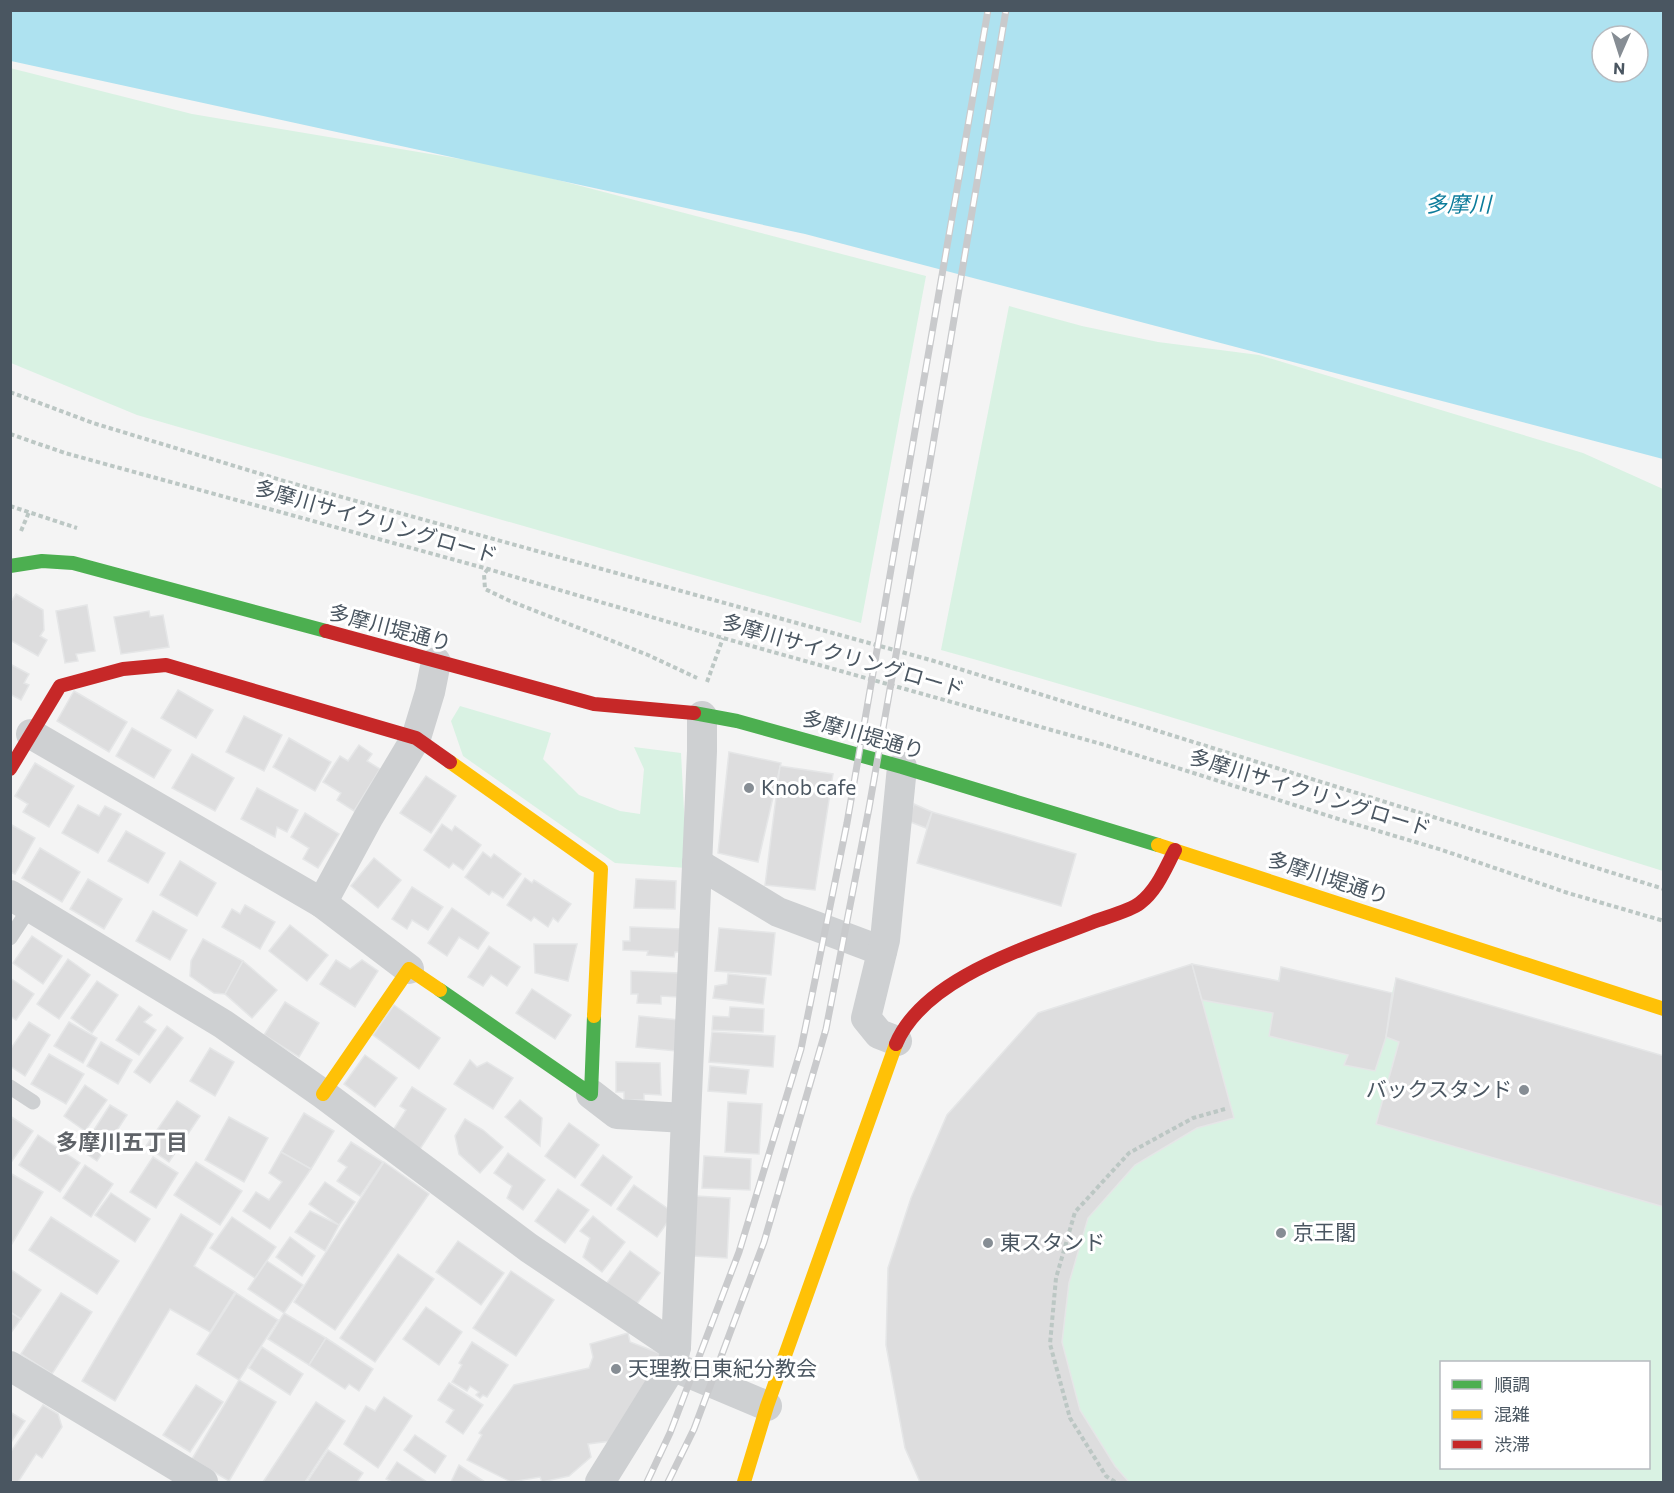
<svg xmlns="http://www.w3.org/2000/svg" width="1674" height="1493" viewBox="0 0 1674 1493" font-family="Commissioner,'Noto Sans JP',sans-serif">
  <rect width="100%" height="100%" fill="#f4f4f4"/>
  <!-- green -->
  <g fill="#d9f2e3" fill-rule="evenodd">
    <path d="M 10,68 L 192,114 L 508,167 L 926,276 L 861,623 L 137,415 L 11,363 Z"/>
    <path d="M 1009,306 L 1082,326 L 1158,342 L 1259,355 L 1583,453 L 1663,489 L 1663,871 C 1423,796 1184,718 941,650 Z"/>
    <path d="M 460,706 L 551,733 L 543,759 L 579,795 L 620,811 L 640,814 L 644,769 L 634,747 L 681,753 L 687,868 L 615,863 L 463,756 L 451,721 Z"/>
    <path d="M 1192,964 L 1278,981 L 1281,967 L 1392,993 L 1396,978 L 1663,1056 L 1663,1482 L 920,1482 L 905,1448 L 886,1345 L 888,1268 L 911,1198 L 947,1115 L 1038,1013 ZM 1442,1362 L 1648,1362 L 1648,1468 L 1442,1468 Z"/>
  </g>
  <!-- water -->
  <path fill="#aee2f0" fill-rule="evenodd" d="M 11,10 L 1663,11 L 1663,459 L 805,234 L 11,61 ZM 1602,36 L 1638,36 L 1638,72 L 1602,72 Z"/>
  <!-- building -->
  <g fill="#ddddde" stroke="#e5e6e7" stroke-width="1.5">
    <path d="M 16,594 L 43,610 L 44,630 L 40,636 L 47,640 L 38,656 L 10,640 L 10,603 Z"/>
    <path d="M 87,605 L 95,651 L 76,654 L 78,661 L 65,663 L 56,611 Z"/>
    <path d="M 149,611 L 150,617 L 163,615 L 169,647 L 121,654 L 114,617 Z"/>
    <path d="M 10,664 L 29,674 L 24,683 L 29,685 L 21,700 L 10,694 Z"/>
    <path d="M 178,690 L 213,710 L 196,738 L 161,718 Z"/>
    <path d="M 74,691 L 127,722 L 109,752 L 57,721 Z"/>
    <path d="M 244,716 L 282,735 L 264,771 L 226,752 Z"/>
    <path d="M 132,728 L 171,750 L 154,778 L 116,756 Z"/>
    <path d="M 289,738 L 331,762 L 315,791 L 273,767 Z"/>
    <path d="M 359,745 L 372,754 L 367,761 L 380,769 L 354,811 L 337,800 L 341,793 L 323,782 L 340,756 L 348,761 Z"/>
    <path d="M 729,752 L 781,763 L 758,862 L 718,853 Z"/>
    <path d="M 192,754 L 234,778 L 215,811 L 172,788 Z"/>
    <path d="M 35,763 L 74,786 L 49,827 L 23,812 L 28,804 L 15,796 Z"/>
    <path d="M 780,766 L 833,774 L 815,890 L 765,885 Z"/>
    <path d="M 426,776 L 456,796 L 431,833 L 400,813 Z"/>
    <path d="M 257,788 L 298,810 L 287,832 L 277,827 L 275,837 L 241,819 Z"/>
    <path d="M 914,804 L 932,812 L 926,828 L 908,821 Z"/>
    <path d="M 78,805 L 99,816 L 105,806 L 121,814 L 98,853 L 62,833 Z"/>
    <path d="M 932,812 L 1076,854 L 1061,906 L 917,863 Z"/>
    <path d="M 305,813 L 339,834 L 318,868 L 303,859 L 309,848 L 291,837 Z"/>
    <path d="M 10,824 L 35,838 L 15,874 L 10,872 Z"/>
    <path d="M 442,824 L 452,831 L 455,826 L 481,845 L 463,870 L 453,863 L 449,868 L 424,850 Z"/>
    <path d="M 126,831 L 165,853 L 148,883 L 108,861 Z"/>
    <path d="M 40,848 L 80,872 L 62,902 L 22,878 Z"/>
    <path d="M 483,852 L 491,858 L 494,854 L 521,874 L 503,898 L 492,891 L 489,895 L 465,877 Z"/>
    <path d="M 374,858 L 401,880 L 378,908 L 351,886 Z"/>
    <path d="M 180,861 L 216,883 L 197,916 L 160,895 Z"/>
    <path d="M 525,878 L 532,883 L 534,880 L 571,904 L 558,922 L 553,918 L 548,927 L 534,917 L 531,921 L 507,905 Z"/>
    <path d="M 88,879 L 122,899 L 104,929 L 70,909 Z"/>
    <path d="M 636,879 L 676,881 L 675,909 L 634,908 Z"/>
    <path d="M 412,887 L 443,907 L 428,930 L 412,920 L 407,929 L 392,919 Z"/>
    <path d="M 245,905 L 275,922 L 260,949 L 222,927 L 232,909 L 240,914 Z"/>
    <path d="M 452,908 L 489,933 L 478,949 L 459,937 L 447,956 L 428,943 Z"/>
    <path d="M 153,911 L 187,930 L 170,960 L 136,941 Z"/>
    <path d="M 290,925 L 328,955 L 307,981 L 269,951 Z"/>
    <path d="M 630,927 L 682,929 L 681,952 L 675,952 L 674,957 L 647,955 L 648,951 L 623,950 L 623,941 L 630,941 Z"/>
    <path d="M 719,928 L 775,933 L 771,975 L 715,971 Z"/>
    <path d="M 32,936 L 62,956 L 43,984 L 13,963 Z"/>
    <path d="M 203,939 L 243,961 L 225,994 L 214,993 L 190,976 L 191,961 Z"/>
    <path d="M 534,944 L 577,944 L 568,981 L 535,973 Z"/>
    <path d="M 489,946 L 520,967 L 507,986 L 491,975 L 483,986 L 468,977 Z"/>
    <path d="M 68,959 L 90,975 L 59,1019 L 37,1004 Z"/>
    <path d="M 336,960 L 350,969 L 362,960 L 378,971 L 355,1007 L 320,984 Z"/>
    <path d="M 243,961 L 277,990 L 252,1018 L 225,994 Z"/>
    <path d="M 1192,964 L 1234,1118 L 1197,1128 L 1135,1165 L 1088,1218 L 1069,1283 L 1062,1342 L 1080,1410 L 1115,1466 L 1129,1482 L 920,1482 L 905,1448 L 886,1345 L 888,1268 L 911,1198 L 947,1115 L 1038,1013 Z"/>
    <path d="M 1192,964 L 1279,981 L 1281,967 L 1392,993 L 1386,1037 L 1375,1071 L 1344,1065 L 1348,1055 L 1269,1036 L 1273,1013 L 1202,1000 Z"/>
    <path d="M 631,971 L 679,973 L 678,997 L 661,996 L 661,1004 L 637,1003 L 638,994 L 631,994 Z"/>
    <path d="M 728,974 L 766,978 L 763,1004 L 713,998 L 715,986 L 727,984 Z"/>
    <path d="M 10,978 L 34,994 L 16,1020 L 10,1016 Z"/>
    <path d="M 1396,978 L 1664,1056 L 1664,1207 L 1376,1124 L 1399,1042 L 1386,1037 Z"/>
    <path d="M 97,981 L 118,995 L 92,1033 L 71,1018 Z"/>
    <path d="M 532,989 L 571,1015 L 555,1039 L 516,1013 Z"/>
    <path d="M 285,1002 L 319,1023 L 299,1057 L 264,1035 Z"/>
    <path d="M 394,1005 L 440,1038 L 419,1069 L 373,1035 Z"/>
    <path d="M 139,1006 L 152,1015 L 144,1022 L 156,1030 L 139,1055 L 116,1040 Z"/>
    <path d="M 730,1007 L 764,1009 L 763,1032 L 712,1030 L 713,1016 L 729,1017 Z"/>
    <path d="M 639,1016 L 679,1020 L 676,1051 L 636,1047 Z"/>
    <path d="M 29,1022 L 50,1035 L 25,1076 L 10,1066 L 10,1050 Z"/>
    <path d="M 69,1022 L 97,1038 L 83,1063 L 54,1046 Z"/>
    <path d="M 167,1026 L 183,1038 L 150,1083 L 134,1072 Z"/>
    <path d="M 712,1032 L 775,1036 L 773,1067 L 709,1062 Z"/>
    <path d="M 101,1042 L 132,1060 L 118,1084 L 87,1066 Z"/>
    <path d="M 210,1048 L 234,1062 L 215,1096 L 190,1081 Z"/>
    <path d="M 49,1054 L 84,1074 L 66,1104 L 31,1084 Z"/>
    <path d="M 365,1055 L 397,1078 L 375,1107 L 344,1084 Z"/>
    <path d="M 470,1060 L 477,1067 L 487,1062 L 513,1078 L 493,1109 L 454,1084 Z"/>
    <path d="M 616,1062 L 660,1063 L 661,1095 L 644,1094 L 644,1100 L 624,1100 L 624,1092 L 616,1092 Z"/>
    <path d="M 710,1066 L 749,1070 L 746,1094 L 708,1091 Z"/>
    <path d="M 85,1085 L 107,1100 L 85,1131 L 64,1116 Z"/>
    <path d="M 412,1087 L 446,1109 L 418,1152 L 390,1135 L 406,1110 L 400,1106 Z"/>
    <path d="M 520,1100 L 542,1118 L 540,1146 L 505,1117 Z"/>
    <path d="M 177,1101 L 200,1116 L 169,1162 L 146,1146 Z"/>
    <path d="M 728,1102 L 762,1104 L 759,1154 L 725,1152 Z"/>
    <path d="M 110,1105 L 127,1115 L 97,1161 L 81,1150 Z"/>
    <path d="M 304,1113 L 334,1131 L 311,1169 L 281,1152 Z"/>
    <path d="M 10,1116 L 33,1131 L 12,1161 L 10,1160 Z"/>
    <path d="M 229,1117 L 268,1138 L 244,1182 L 205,1160 Z"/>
    <path d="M 465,1119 L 483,1130 L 503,1147 L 480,1173 L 459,1154 L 455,1136 Z"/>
    <path d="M 569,1123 L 599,1145 L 575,1178 L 545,1156 Z"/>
    <path d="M 38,1135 L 80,1163 L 60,1192 L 19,1165 Z"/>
    <path d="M 351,1142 L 383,1162 L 360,1196 L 337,1181 L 347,1167 L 338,1161 Z"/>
    <path d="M 281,1152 L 311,1169 L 270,1229 L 243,1211 L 256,1192 L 269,1200 L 282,1182 L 269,1173 Z"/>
    <path d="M 508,1153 L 545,1180 L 523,1210 L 507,1198 L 512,1186 L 494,1173 Z"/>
    <path d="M 603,1155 L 632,1177 L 611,1206 L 581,1185 Z"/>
    <path d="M 704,1156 L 751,1159 L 750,1190 L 702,1188 Z"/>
    <path d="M 153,1157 L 178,1173 L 156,1208 L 130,1192 Z"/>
    <path d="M 196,1162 L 242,1191 L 220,1225 L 174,1195 Z"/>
    <path d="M 384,1162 L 429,1194 L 335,1330 L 294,1302 Z"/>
    <path d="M 85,1165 L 113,1184 L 91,1217 L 63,1198 Z"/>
    <path d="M 10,1173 L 43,1192 L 10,1247 Z"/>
    <path d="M 325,1182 L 355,1202 L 339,1225 L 309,1204 Z"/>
    <path d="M 634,1185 L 674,1213 L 657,1237 L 617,1209 Z"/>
    <path d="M 558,1189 L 589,1210 L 565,1243 L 535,1221 Z"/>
    <path d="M 111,1193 L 150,1219 L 135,1242 L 95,1215 Z"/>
    <path d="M 696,1196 L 730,1198 L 727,1258 L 694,1256 Z"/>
    <path d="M 310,1211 L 339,1225 L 325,1251 L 295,1232 Z"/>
    <path d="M 181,1214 L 213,1234 L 194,1266 L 235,1292 L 210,1332 L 170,1309 L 115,1401 L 82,1381 Z"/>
    <path d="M 593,1216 L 625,1242 L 602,1272 L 583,1257 L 590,1238 L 580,1231 Z"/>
    <path d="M 51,1217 L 119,1261 L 97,1294 L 29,1250 Z"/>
    <path d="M 232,1217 L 276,1247 L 255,1278 L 210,1248 Z"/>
    <path d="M 290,1237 L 315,1256 L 302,1276 L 276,1257 Z"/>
    <path d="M 458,1241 L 504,1273 L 481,1305 L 436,1272 Z"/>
    <path d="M 630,1251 L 660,1273 L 636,1305 L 606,1284 Z"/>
    <path d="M 398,1254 L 434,1279 L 375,1362 L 340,1338 Z"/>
    <path d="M 267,1261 L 303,1285 L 284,1313 L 248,1289 Z"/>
    <path d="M 10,1269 L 41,1290 L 21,1319 L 10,1312 Z"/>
    <path d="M 511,1271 L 554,1300 L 516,1356 L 473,1328 Z"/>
    <path d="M 61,1293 L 92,1312 L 52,1374 L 21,1354 Z"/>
    <path d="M 236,1293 L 278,1320 L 239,1380 L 197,1354 Z"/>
    <path d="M 426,1307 L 462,1332 L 439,1365 L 403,1339 Z"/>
    <path d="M 10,1312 L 21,1319 L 10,1334 Z"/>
    <path d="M 284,1313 L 326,1338 L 309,1365 L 268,1339 Z"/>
    <path d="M 628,1333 L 630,1342 L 664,1355 L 619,1440 L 588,1444 L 591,1457 L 569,1476 L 542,1482 L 540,1477 L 511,1482 L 467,1460 L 482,1435 L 479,1433 L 514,1385 L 589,1368 L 593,1357 L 590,1344 Z"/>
    <path d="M 326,1338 L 373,1369 L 359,1391 L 349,1384 L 345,1389 L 309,1365 Z"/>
    <path d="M 472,1342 L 508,1365 L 487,1397 L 483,1395 L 480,1398 L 476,1395 L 479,1392 L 470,1386 L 467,1391 L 452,1382 L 462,1365 L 459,1363 Z"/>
    <path d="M 262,1347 L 303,1374 L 290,1395 L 249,1368 Z"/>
    <path d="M 239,1380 L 276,1402 L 229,1481 L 192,1459 Z"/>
    <path d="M 449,1383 L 483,1405 L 463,1434 L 446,1422 L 454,1410 L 438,1400 Z"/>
    <path d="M 196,1385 L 223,1402 L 190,1452 L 163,1435 Z"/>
    <path d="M 384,1397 L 412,1416 L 378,1468 L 344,1444 L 366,1406 L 375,1411 Z"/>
    <path d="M 316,1402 L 345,1421 L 305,1482 L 263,1482 Z"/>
    <path d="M 43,1405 L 58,1414 L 62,1427 L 42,1458 L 36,1454 L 18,1482 L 10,1482 L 10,1453 Z"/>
    <path d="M 10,1412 L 25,1421 L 10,1444 Z"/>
    <path d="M 415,1435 L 446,1456 L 435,1473 L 404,1450 Z"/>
    <path d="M 328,1450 L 363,1473 L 357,1482 L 307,1482 Z"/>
    <path d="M 397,1462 L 427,1482 L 392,1482 L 386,1479 Z"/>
    <path d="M 459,1465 L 485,1482 L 451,1482 Z"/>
  </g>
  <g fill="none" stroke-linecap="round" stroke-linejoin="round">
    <!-- path -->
    <g stroke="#bcc7c4" stroke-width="4" stroke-dasharray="4.5 3" stroke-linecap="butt">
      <path d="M 10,392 L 93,423 L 284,481 L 934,661 L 1664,889"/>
      <path d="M 10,434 L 65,453 L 488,569 L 723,638 L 1105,745 L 1348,822 L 1442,850 L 1568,893 L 1664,921"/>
      <path d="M 10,506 L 77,528"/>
      <path d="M 21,531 L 29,512"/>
      <path d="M 488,569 L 484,574 L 485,589 L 510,601 L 648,655 L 697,678"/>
      <path d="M 707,682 L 723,638"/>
      <path d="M 1115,1482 L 1106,1476 L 1070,1418 L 1050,1344 L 1056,1278 L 1075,1212 L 1129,1153 L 1193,1118 L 1225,1109"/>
    </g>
    <!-- lane -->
    <g stroke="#ced0d2" stroke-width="15">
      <path d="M 10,938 L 31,906"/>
      <path d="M 10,1087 L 33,1102"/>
    </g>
    <!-- street -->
    <g stroke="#ced0d2" stroke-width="30">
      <path d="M 31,734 L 322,903 L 368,818 L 416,738 L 430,692 L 436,662"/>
      <path d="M 697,863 L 778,912 L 882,951"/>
      <path d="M 10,895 L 223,1024 L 323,1094 L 529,1248 L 676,1347"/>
      <path d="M 322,903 L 409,969"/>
      <path d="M 897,1041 L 879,1034 L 866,1018 L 885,940 L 902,767"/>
      <path d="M 591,1094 L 617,1114 L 685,1118"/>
      <path d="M 10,1366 L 203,1482"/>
      <path d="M 672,1366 L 767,1406"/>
      <path d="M 600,1482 L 672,1366 L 676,1347 L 702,751 L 702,716"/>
    </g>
    <!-- fast -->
    <g stroke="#4caf50" stroke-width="14">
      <path d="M 10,566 L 42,561 L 73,563 L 326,631"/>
      <path d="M 694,713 L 737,721 L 902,767 L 1158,845"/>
      <path d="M 440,990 L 591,1094 L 594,1016"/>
    </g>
    <!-- slow -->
    <g stroke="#ffc107" stroke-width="14">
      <path d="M 450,762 L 601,869 L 594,1016"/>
      <path d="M 1158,845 L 1664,1009"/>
      <path d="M 323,1094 L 409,969 L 440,990"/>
      <path d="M 744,1482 L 767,1406 L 896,1044"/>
    </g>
    <!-- jam -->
    <g stroke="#c62828" stroke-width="14">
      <path d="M 326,631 L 594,704 L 694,713"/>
      <path d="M 10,769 L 60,686 L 123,669 L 166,665 L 416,738 L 450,762"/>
      <path d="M 896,1044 C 924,977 1030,947 1093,922 C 1106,917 1130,911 1140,903 C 1157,890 1165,869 1175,850"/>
    </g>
    <!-- rail casing -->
    <g stroke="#c9cacc" stroke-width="7">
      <g id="rail">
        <path d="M 647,1482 L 670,1433 L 739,1252 L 801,1049 L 847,823 L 988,10"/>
        <path d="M 668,1482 L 694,1429 L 764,1242 L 826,1029 L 869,808 L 930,462 L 1006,10"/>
      </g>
    </g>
    <!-- rail -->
    <use href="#rail" stroke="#fff" stroke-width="4.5" stroke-dasharray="14" stroke-linecap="butt"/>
  </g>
  <!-- markers -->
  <g fill="#868d94" stroke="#fff" stroke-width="2">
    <circle cx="749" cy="788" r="6"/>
    <circle cx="1524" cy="1090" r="6"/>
    <circle cx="1281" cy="1233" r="6"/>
    <circle cx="988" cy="1243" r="6"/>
    <circle cx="616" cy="1369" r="6"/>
  </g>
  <g text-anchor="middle" stroke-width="6" stroke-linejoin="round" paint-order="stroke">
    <!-- street labels -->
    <g font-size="21" fill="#4a5661" stroke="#fff">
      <text transform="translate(376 522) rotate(16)" y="7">多摩川サイクリングロード</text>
      <text transform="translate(390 628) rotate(15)" y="7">多摩川堤通り</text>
      <text transform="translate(843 656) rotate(16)" y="7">多摩川サイクリングロード</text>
      <text transform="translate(863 735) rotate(16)" y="7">多摩川堤通り</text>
      <text transform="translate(1310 793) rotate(17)" y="7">多摩川サイクリングロード</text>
      <text transform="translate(1328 878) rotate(18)" y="7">多摩川堤通り</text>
    </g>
    <!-- poi labels -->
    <g font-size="21" fill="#4a5661" stroke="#fff" text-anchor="start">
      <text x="761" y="795">Knob cafe</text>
      <text x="1512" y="1097" text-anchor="end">バックスタンド</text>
      <text x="1293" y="1240">京王閣</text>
      <text x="1000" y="1250">東スタンド</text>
      <text x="628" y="1376">天理教日東紀分教会</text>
    </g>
    <!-- water labels -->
    <g font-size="22" font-style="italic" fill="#0c7c9b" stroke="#fff">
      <text x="1458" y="212">多摩川</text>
    </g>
    <!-- neighbourhood labels -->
    <g font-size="22" font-weight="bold" fill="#5f6368" stroke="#fff">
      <text x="122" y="1150">多摩川五丁目</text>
    </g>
  </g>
  <!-- border -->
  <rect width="1674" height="1493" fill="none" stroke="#4a5661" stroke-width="24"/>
  <!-- legend -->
  <rect x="1440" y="1361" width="210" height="108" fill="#ffffff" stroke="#b7bbc0" stroke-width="1.5"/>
  <rect x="1452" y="1380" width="30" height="9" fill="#4caf50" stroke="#b7bbc0" stroke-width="1.5"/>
  <text x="1494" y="1391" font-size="18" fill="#4a5661">順調</text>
  <rect x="1452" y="1410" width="30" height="9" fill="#ffc107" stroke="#b7bbc0" stroke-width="1.5"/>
  <text x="1494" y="1421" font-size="18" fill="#4a5661">混雑</text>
  <rect x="1452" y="1440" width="30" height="9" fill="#c62828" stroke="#b7bbc0" stroke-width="1.5"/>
  <text x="1494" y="1451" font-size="18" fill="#4a5661">渋滞</text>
  <!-- north arrow -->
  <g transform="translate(1620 54) rotate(183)"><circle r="28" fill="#ffffff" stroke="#b7bbc0" stroke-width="1.5"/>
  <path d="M0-4.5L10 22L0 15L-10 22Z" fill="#868d94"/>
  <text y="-9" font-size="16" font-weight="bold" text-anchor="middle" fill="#4a5661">N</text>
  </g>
</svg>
